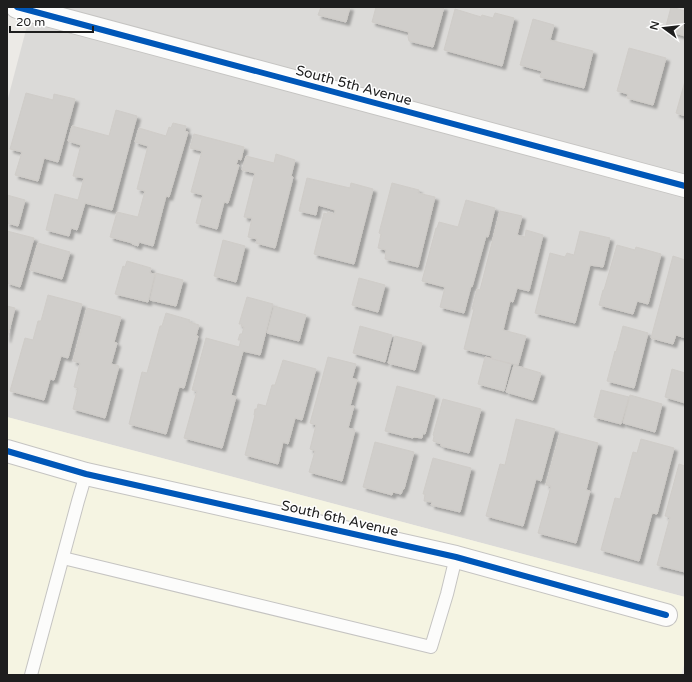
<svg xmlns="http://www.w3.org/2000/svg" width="692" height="682" viewBox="0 0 692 682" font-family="'Varela Round',sans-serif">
  <defs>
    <filter id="shadow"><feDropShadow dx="3.5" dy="3.5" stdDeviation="1" flood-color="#0004"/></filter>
  </defs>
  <rect width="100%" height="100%" fill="#eceae6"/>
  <!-- residential -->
  <path fill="#dbdad8" d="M 32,7 L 685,7 L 685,597 L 7,417 L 7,102 Z"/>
  <!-- education -->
  <path fill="#f5f4e2" d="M 7,417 L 685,597 L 685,662 L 681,675 L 7,675 Z"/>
  <!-- building -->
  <g fill="#d0cecb" stroke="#cfccc8" filter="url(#shadow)">
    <path d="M 321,7 L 350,7 L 346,22 L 318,15 Z"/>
    <path d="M 376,7 L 444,7 L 433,47 L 409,41 L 408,37 L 409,32 L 372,22 Z"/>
    <path d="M 671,7 L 685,11 L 685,36 L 665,30 Z"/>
    <path d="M 455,9 L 481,17 L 482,15 L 493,18 L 495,13 L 514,18 L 502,66 L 444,50 Z"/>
    <path d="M 533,19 L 554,25 L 550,40 L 593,51 L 584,88 L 540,77 L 542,71 L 520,65 Z"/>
    <path d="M 629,48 L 666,58 L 653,105 L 627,98 L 628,94 L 617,91 Z"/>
    <path d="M 685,81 L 685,116 L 676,113 Z"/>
    <path d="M 26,93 L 53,100 L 54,94 L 75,99 L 58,162 L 44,158 L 38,181 L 15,175 L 22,152 L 10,149 Z"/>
    <path d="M 116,110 L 137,116 L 112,210 L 85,203 L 77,230 L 71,228 L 69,236 L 46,230 L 55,194 L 78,200 L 84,178 L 73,176 L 81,145 L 68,141 L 72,126 L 109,136 Z"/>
    <path d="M 173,123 L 186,126 L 185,131 L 188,132 L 169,197 L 166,196 L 153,246 L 139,242 L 138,246 L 132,244 L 132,243 L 110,237 L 117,212 L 138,217 L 145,191 L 137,189 L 148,146 L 135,142 L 139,128 L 166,136 L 169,127 L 171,128 Z"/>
    <path d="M 194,134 L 244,147 L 241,160 L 238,159 L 236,165 L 239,165 L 228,203 L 224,202 L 217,229 L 196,223 L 203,195 L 191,192 L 202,151 L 190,148 Z"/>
    <path d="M 276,154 L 295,160 L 291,176 L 293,177 L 275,248 L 256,243 L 257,239 L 248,237 L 252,218 L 244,217 L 255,173 L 242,170 L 246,156 L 274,163 Z"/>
    <path d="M 307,178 L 350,188 L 351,183 L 373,189 L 354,264 L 314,254 L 324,213 L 327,214 L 328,212 L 335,214 L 335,210 L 318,205 L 316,215 L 299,211 Z"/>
    <path d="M 392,183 L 419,190 L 418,193 L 435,197 L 418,267 L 385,259 L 386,250 L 378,248 L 381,234 L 379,233 Z"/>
    <path d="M 7,195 L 25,200 L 18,226 L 7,223 Z"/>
    <path d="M 466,200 L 495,208 L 488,237 L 486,236 L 472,287 L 471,286 L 464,313 L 440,307 L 445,287 L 422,281 L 436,228 L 437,228 L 439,222 L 458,227 Z"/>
    <path d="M 500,211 L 522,216 L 517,235 L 525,237 L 526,230 L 543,235 L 529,291 L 517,288 L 513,302 L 510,301 L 503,330 L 526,336 L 518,365 L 492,359 L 492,356 L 464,349 L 474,309 L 472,309 L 477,289 L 480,290 Z"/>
    <path d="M 7,231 L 34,238 L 20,287 L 7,283 Z"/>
    <path d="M 580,231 L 610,238 L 603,267 L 590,265 L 575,323 L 535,313 L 550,253 L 565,257 L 567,253 L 574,255 Z"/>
    <path d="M 223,240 L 245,246 L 236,282 L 214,276 Z"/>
    <path d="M 38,243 L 70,252 L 62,279 L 30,270 Z"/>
    <path d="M 617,245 L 635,250 L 636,247 L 661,254 L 648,304 L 637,301 L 633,314 L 599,305 L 603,290 L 604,290 Z"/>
    <path d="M 673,256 L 685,260 L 685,338 L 676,335 L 673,344 L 651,338 Z"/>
    <path d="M 127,261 L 151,268 L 150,273 L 155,274 L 148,302 L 115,294 L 123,266 L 125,267 Z"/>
    <path d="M 156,273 L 183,280 L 176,306 L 150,300 Z"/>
    <path d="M 359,278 L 385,285 L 378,312 L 352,305 Z"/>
    <path d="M 48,295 L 82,304 L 68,358 L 61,356 L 54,380 L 50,379 L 44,400 L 10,391 L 25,338 L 33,340 L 38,321 L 41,321 Z"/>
    <path d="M 247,297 L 273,304 L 260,355 L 243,351 L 231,395 L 236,397 L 222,448 L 184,438 L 197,391 L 192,390 L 206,338 L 239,347 L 241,340 L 238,340 L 240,334 L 242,334 L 244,327 L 241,326 L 242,324 L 239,324 Z"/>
    <path d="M 7,306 L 15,308 L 7,339 Z"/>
    <path d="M 274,306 L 306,315 L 299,341 L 267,333 Z"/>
    <path d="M 87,308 L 121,317 L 114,342 L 117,343 L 111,364 L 119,366 L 105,418 L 73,409 L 78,388 L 74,387 L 80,363 L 73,361 Z"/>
    <path d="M 166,313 L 190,320 L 189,322 L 199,325 L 196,336 L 198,336 L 184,388 L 179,387 L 166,434 L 129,424 L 142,372 L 147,373 L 160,326 L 162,326 Z"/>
    <path d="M 360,326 L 392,335 L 385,362 L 353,353 Z"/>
    <path d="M 623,326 L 648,333 L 634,388 L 607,381 L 615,351 L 616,352 Z"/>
    <path d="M 395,336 L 422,343 L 415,370 L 388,363 Z"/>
    <path d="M 328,357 L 356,364 L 352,378 L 357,380 L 350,406 L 354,406 L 348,428 L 355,430 L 342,481 L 309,472 L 315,451 L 310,449 L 316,425 L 310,423 Z"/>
    <path d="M 485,357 L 511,364 L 504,391 L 478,384 Z"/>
    <path d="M 283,360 L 316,369 L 302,420 L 295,418 L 288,444 L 283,442 L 278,464 L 245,455 L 255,415 L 254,415 L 255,409 L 257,409 L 258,404 L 266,406 L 272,385 L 275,385 Z"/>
    <path d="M 514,365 L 541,373 L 533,400 L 506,392 Z"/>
    <path d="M 672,369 L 685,373 L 685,403 L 665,397 Z"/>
    <path d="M 397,386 L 435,396 L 425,434 L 423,433 L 422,438 L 414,437 L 413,438 L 385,431 Z"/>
    <path d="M 601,390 L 629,397 L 621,424 L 594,417 Z"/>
    <path d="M 630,395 L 662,404 L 655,432 L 623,423 Z"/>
    <path d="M 443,399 L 481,409 L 469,453 L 441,446 L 441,444 L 433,441 L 434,436 L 433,435 Z"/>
    <path d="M 516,419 L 555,429 L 541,481 L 536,479 L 523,526 L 486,516 L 500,464 L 505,465 Z"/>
    <path d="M 560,433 L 598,443 L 586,490 L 590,491 L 576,543 L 538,533 L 551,486 L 546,485 Z"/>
    <path d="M 641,439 L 674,448 L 657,514 L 652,513 L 639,561 L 601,550 L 615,498 L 620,499 L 633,452 L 637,453 Z"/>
    <path d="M 375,442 L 414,452 L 404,489 L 403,489 L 401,494 L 393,492 L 392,495 L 363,487 Z"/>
    <path d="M 433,458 L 471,468 L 460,512 L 431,505 L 432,502 L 424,501 L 425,494 L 423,494 Z"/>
    <path d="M 679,464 L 685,466 L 685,572 L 657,565 L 670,517 L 665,516 Z"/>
  </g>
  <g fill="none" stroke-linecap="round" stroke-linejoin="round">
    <!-- lane casing -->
    <g stroke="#c5c4c2" stroke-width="14">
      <g id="lane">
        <path d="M 63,558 L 431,647 L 447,594 L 456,557"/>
        <path d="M 31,675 L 78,501 L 86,474"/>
      </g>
    </g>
    <!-- street casing -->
    <g stroke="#c5c4c2" stroke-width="24">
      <g id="street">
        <path d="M 17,7 L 685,186"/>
        <path d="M 7,451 L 86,474 L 456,557 L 666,615"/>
      </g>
    </g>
    <!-- lane -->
    <use href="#lane" stroke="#fcfcfb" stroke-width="12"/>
    <!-- street -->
    <use href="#street" stroke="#fcfcfb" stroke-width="22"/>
    <!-- cycleway casing -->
    <g stroke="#fff" stroke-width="8">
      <g id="cycleway">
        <path d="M 17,7 L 685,186"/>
        <path d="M 7,451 L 86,474 L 456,557 L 666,615"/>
      </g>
    </g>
    <!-- cycleway -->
    <use href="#cycleway" stroke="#0057b8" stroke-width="6"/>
  </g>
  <g text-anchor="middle" stroke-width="3" stroke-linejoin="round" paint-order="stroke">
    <!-- street labels -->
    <g font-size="14" fill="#1e1e1e" stroke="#fff">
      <text transform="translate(354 85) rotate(15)" y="5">South 5th Avenue</text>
      <text transform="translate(340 518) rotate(13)" y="5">South 6th Avenue</text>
    </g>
  </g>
  <!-- border -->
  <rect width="692" height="682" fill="none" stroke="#1e1e1e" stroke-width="16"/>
  <!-- north arrow -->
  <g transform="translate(664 28) rotate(285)" stroke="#ffffff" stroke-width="3" paint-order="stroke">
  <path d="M0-3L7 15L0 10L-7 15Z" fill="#1e1e1e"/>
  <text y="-6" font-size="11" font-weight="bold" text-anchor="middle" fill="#1e1e1e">N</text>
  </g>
  <!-- scale -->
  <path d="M10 26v6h83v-6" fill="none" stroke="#1e1e1e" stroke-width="2"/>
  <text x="16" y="26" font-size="12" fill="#1e1e1e" stroke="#ffffff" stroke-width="3" paint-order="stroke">20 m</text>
</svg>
